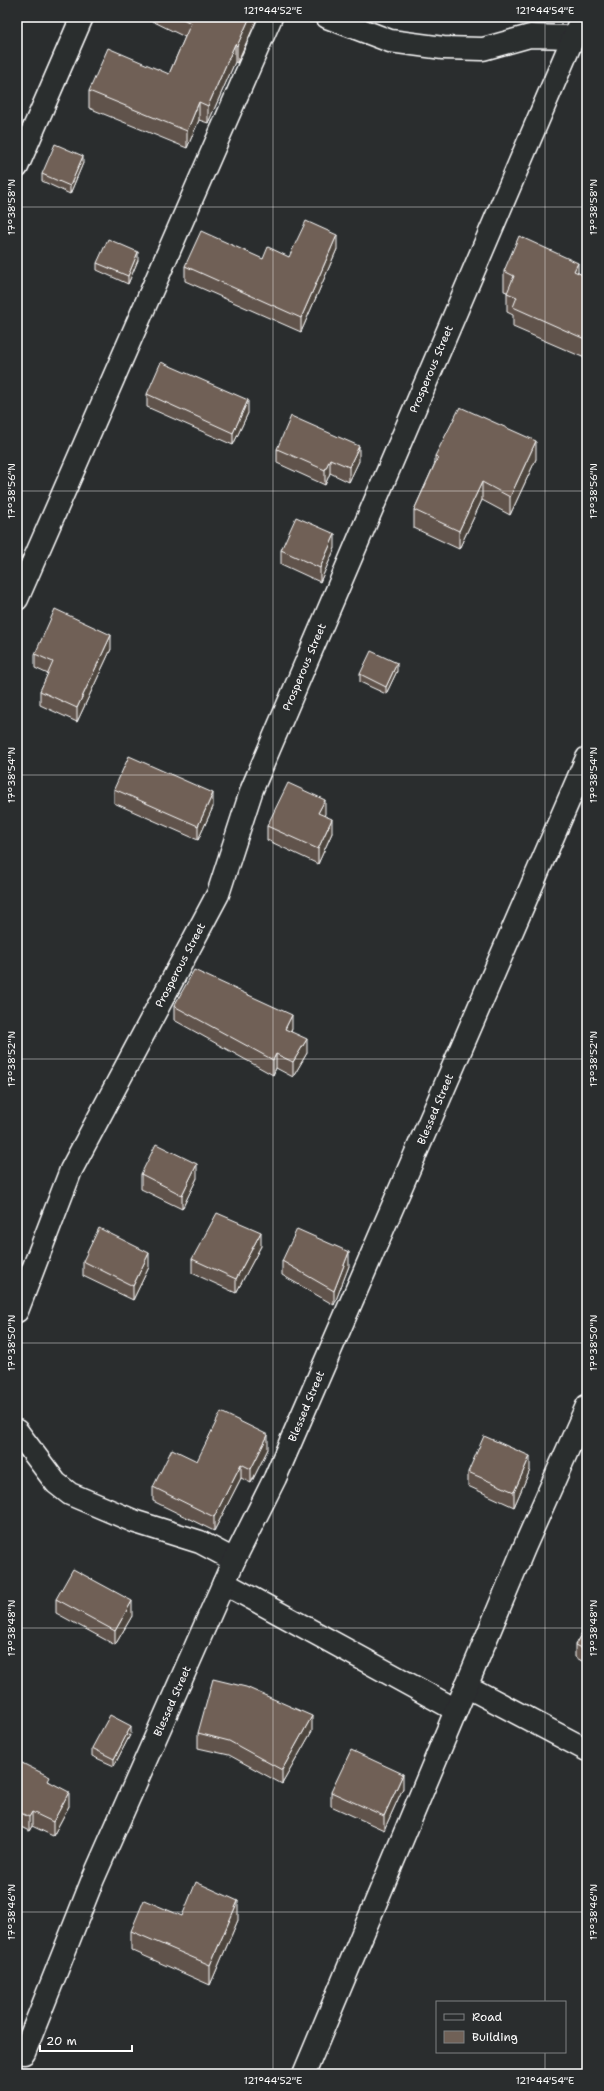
<svg xmlns="http://www.w3.org/2000/svg" width="604" height="2091" viewBox="0 0 604 2091" font-family="'Shantell Sans',sans-serif">
  <rect width="100%" height="100%" fill="#2a2d2e"/>
  <filter id="ink" filterUnits="userSpaceOnUse"><feTurbulence type="fractalNoise" baseFrequency=".025" numOctaves="2"/><feDisplacementMap in="SourceGraphic" scale="8" xChannelSelector="R" yChannelSelector="G"/><feConvolveMatrix kernelMatrix="1 2 1 2 8 2 1 2 1" color-interpolation-filters="sRGB"/></filter>
  <g filter="url(#ink)">
    <g fill="none" stroke-linecap="round" stroke-linejoin="round">
      <!-- minor casing -->
      <g stroke="#fff" stroke-width="25">
        <g id="minor">
          <path d="M 327,17 L 390,41 L 443,48 L 483,49 L 530,36 L 573,37"/>
          <path d="M 17,167 L 82,17"/>
          <path d="M 17,599 L 271,17"/>
          <path d="M 17,1311 L 71,1170 L 218,894 L 252,789 L 582,17"/>
          <path d="M 17,1431 L 56,1483 L 70,1494 L 136,1522 L 200,1542 L 234,1560"/>
          <path d="M 224,1583 L 456,1710"/>
          <path d="M 466,1686 L 587,1750"/>
          <path d="M 24,2053 L 93,1879 L 234,1560 L 275,1478 L 587,758"/>
          <path d="M 304,2074 L 524,1548 L 587,1406"/>
        </g>
      </g>
      <!-- minor -->
      <use href="#minor" stroke="#2a2d2e" stroke-width="22"/>
    </g>
    <!-- wall -->
    <g fill="#60534b" stroke="#fff">
      <path d="M 144,17 L 258,17 L 237,63 L 235,62 L 208,123 L 199,120 L 187,148 L 89,108 L 89,91 L 169,74 L 185,37 Z"/>
      <path d="M 83,163 L 70,194 L 42,181 L 42,174 Z"/>
      <path d="M 337,249 L 301,332 L 185,281 L 185,266 L 263,259 L 289,257 Z"/>
      <path d="M 138,260 L 128,284 L 97,270 L 97,263 Z"/>
      <path d="M 504,271 L 578,273 L 587,277 L 587,359 L 513,327 L 513,315 L 507,312 L 507,292 L 504,291 Z"/>
      <path d="M 147,394 L 248,413 L 233,445 L 147,407 Z"/>
      <path d="M 277,449 L 359,461 L 349,482 L 330,473 L 325,485 L 277,463 Z"/>
      <path d="M 435,456 L 536,459 L 510,515 L 482,500 L 459,549 L 414,528 L 414,510 L 435,463 Z"/>
      <path d="M 335,548 L 320,582 L 281,564 L 281,550 Z"/>
      <path d="M 111,649 L 77,722 L 40,705 L 40,691 L 48,674 L 35,668 L 35,654 Z"/>
      <path d="M 397,671 L 386,694 L 360,682 L 360,674 Z"/>
      <path d="M 114,789 L 213,807 L 198,840 L 114,803 Z"/>
      <path d="M 325,814 L 324,815 L 332,833 L 318,864 L 267,840 L 267,826 Z"/>
      <path d="M 174,1006 L 292,1029 L 291,1031 L 307,1053 L 293,1077 L 276,1068 L 273,1075 L 174,1020 Z"/>
      <path d="M 141,1174 L 197,1178 L 182,1209 L 141,1189 Z"/>
      <path d="M 261,1246 L 236,1293 L 192,1273 L 192,1259 Z"/>
      <path d="M 83,1261 L 149,1267 L 133,1300 L 83,1276 Z"/>
      <path d="M 282,1261 L 349,1266 L 334,1305 L 282,1275 Z"/>
      <path d="M 268,1449 L 251,1483 L 241,1478 L 214,1531 L 153,1501 L 153,1487 L 197,1461 Z"/>
      <path d="M 530,1470 L 514,1507 L 468,1486 L 468,1472 Z"/>
      <path d="M 56,1599 L 132,1616 L 115,1645 L 56,1613 Z"/>
      <path d="M 587,1624 L 587,1664 L 575,1657 L 575,1645 Z"/>
      <path d="M 312,1731 L 282,1784 L 229,1755 L 198,1748 L 198,1733 Z"/>
      <path d="M 131,1733 L 114,1766 L 92,1756 L 92,1748 Z"/>
      <path d="M 17,1764 L 50,1782 L 69,1806 L 53,1836 L 32,1826 L 29,1831 L 17,1825 Z"/>
      <path d="M 403,1788 L 384,1830 L 331,1806 L 331,1792 Z"/>
      <path d="M 182,1916 L 238,1920 L 210,1985 L 131,1950 L 131,1931 Z"/>
    </g>
    <!-- shaded-wall -->
    <g fill="#4e443d" stroke="#fff">
      <path d="M 250,17 L 258,17 L 237,63 L 237,46 Z"/>
      <path d="M 235,44 L 235,62 L 208,123 L 208,106 Z"/>
      <path d="M 199,102 L 199,120 L 187,148 L 187,131 Z"/>
      <path d="M 83,156 L 83,163 L 70,194 L 70,186 Z"/>
      <path d="M 337,235 L 337,249 L 301,332 L 301,318 Z"/>
      <path d="M 138,252 L 138,260 L 128,284 L 128,276 Z"/>
      <path d="M 578,263 L 578,282 L 574,271 Z"/>
      <path d="M 248,400 L 248,413 L 233,445 L 233,433 Z"/>
      <path d="M 536,441 L 536,459 L 510,515 L 510,497 Z"/>
      <path d="M 359,446 L 359,461 L 349,482 L 349,467 Z"/>
      <path d="M 330,459 L 330,473 L 325,485 L 325,470 Z"/>
      <path d="M 482,482 L 482,500 L 459,549 L 459,531 Z"/>
      <path d="M 335,534 L 335,548 L 320,582 L 320,568 Z"/>
      <path d="M 111,635 L 111,649 L 77,722 L 77,708 Z"/>
      <path d="M 397,663 L 397,671 L 386,694 L 386,687 Z"/>
      <path d="M 213,793 L 213,807 L 198,840 L 198,826 Z"/>
      <path d="M 325,800 L 325,814 L 318,827 L 318,813 Z"/>
      <path d="M 332,819 L 332,833 L 318,864 L 318,849 Z"/>
      <path d="M 292,1015 L 292,1029 L 285,1043 L 285,1029 Z"/>
      <path d="M 307,1039 L 307,1053 L 293,1077 L 293,1062 Z"/>
      <path d="M 276,1054 L 276,1068 L 273,1075 L 273,1060 Z"/>
      <path d="M 197,1164 L 197,1178 L 182,1209 L 182,1195 Z"/>
      <path d="M 261,1232 L 261,1246 L 236,1293 L 236,1279 Z"/>
      <path d="M 349,1252 L 349,1266 L 334,1305 L 334,1291 Z"/>
      <path d="M 149,1253 L 149,1267 L 133,1300 L 133,1286 Z"/>
      <path d="M 268,1435 L 268,1449 L 251,1483 L 251,1469 Z"/>
      <path d="M 530,1456 L 530,1470 L 514,1507 L 514,1492 Z"/>
      <path d="M 241,1464 L 241,1478 L 214,1531 L 214,1517 Z"/>
      <path d="M 132,1601 L 132,1616 L 115,1645 L 115,1631 Z"/>
      <path d="M 312,1716 L 312,1731 L 282,1784 L 282,1770 Z"/>
      <path d="M 131,1726 L 131,1733 L 114,1766 L 114,1759 Z"/>
      <path d="M 403,1774 L 403,1788 L 384,1830 L 384,1816 Z"/>
      <path d="M 69,1792 L 69,1806 L 53,1836 L 53,1822 Z"/>
      <path d="M 32,1812 L 32,1826 L 29,1831 L 29,1817 Z"/>
      <path d="M 238,1901 L 238,1920 L 210,1985 L 210,1965 Z"/>
    </g>
    <!-- building -->
    <g fill="#706157" stroke="#fff">
      <path d="M 179,17 L 250,17 L 237,46 L 235,44 L 208,106 L 199,102 L 187,131 L 89,91 L 108,48 L 169,74 L 191,23 Z"/>
      <path d="M 55,144 L 83,156 L 70,186 L 42,174 Z"/>
      <path d="M 306,221 L 337,235 L 301,318 L 185,266 L 201,231 L 263,259 L 268,247 L 289,257 Z"/>
      <path d="M 519,236 L 578,263 L 574,271 L 587,277 L 587,340 L 513,307 L 517,297 L 507,293 L 514,276 L 504,271 Z"/>
      <path d="M 108,239 L 138,252 L 128,276 L 97,263 Z"/>
      <path d="M 161,362 L 248,400 L 233,433 L 147,394 Z"/>
      <path d="M 460,407 L 536,441 L 510,497 L 482,482 L 459,531 L 414,510 L 438,457 L 435,456 Z"/>
      <path d="M 291,416 L 359,446 L 349,467 L 330,459 L 325,470 L 277,449 Z"/>
      <path d="M 296,517 L 335,534 L 320,568 L 281,550 Z"/>
      <path d="M 55,609 L 111,635 L 77,708 L 40,691 L 53,662 L 35,654 Z"/>
      <path d="M 371,651 L 397,663 L 386,687 L 360,674 Z"/>
      <path d="M 129,756 L 213,793 L 198,826 L 114,789 Z"/>
      <path d="M 288,783 L 325,800 L 318,813 L 332,819 L 318,849 L 267,826 Z"/>
      <path d="M 194,970 L 292,1015 L 285,1029 L 307,1039 L 293,1062 L 276,1054 L 273,1060 L 174,1006 Z"/>
      <path d="M 156,1144 L 197,1164 L 182,1195 L 141,1174 Z"/>
      <path d="M 217,1213 L 261,1232 L 236,1279 L 192,1259 Z"/>
      <path d="M 99,1228 L 149,1253 L 133,1286 L 83,1261 Z"/>
      <path d="M 297,1229 L 349,1252 L 334,1291 L 282,1261 Z"/>
      <path d="M 221,1412 L 268,1435 L 251,1469 L 241,1464 L 214,1517 L 153,1487 L 172,1449 L 197,1461 Z"/>
      <path d="M 484,1436 L 530,1456 L 514,1492 L 468,1472 Z"/>
      <path d="M 73,1569 L 132,1601 L 115,1631 L 56,1599 Z"/>
      <path d="M 587,1624 L 587,1651 L 575,1645 Z"/>
      <path d="M 213,1679 L 246,1687 L 312,1716 L 282,1770 L 229,1741 L 198,1733 Z"/>
      <path d="M 110,1715 L 131,1726 L 114,1759 L 92,1748 Z"/>
      <path d="M 351,1750 L 403,1774 L 384,1816 L 331,1792 Z"/>
      <path d="M 18,1761 L 50,1777 L 48,1781 L 69,1792 L 53,1822 L 32,1812 L 29,1817 L 17,1811 L 17,1764 Z"/>
      <path d="M 196,1882 L 238,1901 L 210,1965 L 131,1931 L 144,1900 L 182,1916 Z"/>
    </g>
  </g>
  <!-- ticks -->
  <path fill="none" stroke="#fff" stroke-width="1" stroke-opacity="0.45" d="M 273,17 L 273,2074M 545,17 L 545,2002M 17,207 L 587,207M 17,491 L 587,491M 17,775 L 587,775M 17,1059 L 587,1059M 17,1343 L 587,1343M 17,1628 L 587,1628M 17,1912 L 587,1912M 545,2052 L 545,2074"/>
  <g text-anchor="middle" stroke-width="4" stroke-linejoin="round" paint-order="stroke">
    <!-- street labels -->
    <g font-size="11" fill="#fff" stroke="#2a2d2e">
      <text transform="translate(431 369) rotate(-67)" y="4">Prosperous Street</text>
      <text transform="translate(304 667) rotate(-67)" y="4">Prosperous Street</text>
      <text transform="translate(180 965) rotate(-62)" y="4">Prosperous Street</text>
      <text transform="translate(435 1109) rotate(-67)" y="4">Blessed Street</text>
      <text transform="translate(306 1406) rotate(-67)" y="4">Blessed Street</text>
      <text transform="translate(172 1701) rotate(-66)" y="4">Blessed Street</text>
    </g>
  </g>
  <!-- margin -->
  <rect width="604" height="2091" fill="none" stroke="#2a2d2e" stroke-width="44"/>
  <!-- legend -->
  <rect x="436" y="2001" width="130" height="52" fill="#2a2d2e" stroke="#7f8182"/>
  <rect x="444" y="2014" width="20" height="6" fill="#2a2d2e" stroke="#7f8182"/>
  <text x="472" y="2021" font-size="12" fill="#ffffff">Road</text>
  <rect x="444" y="2031" width="20" height="12" fill="#706157" stroke="#7f8182"/>
  <text x="472" y="2041" font-size="12" fill="#ffffff">Building</text>
  <!-- scale -->
  <path d="M40 2045v6h92v-6" fill="none" stroke="#ffffff" stroke-width="2"/>
  <text x="46" y="2045" font-size="12" fill="#ffffff" stroke="#2a2d2e" stroke-width="3" paint-order="stroke">20 m</text>
  <rect x="22" y="22" width="560" height="2047" fill="none" stroke="#fff" stroke-width="1.5"/>
  <g font-size="10" text-anchor="middle" fill="#fff">
    <text x="273" y="14">121°44'52"E</text>
    <text x="545" y="14">121°44'54"E</text>
    <text transform="translate(11 207) rotate(-90)" y="4">17°38'58"N</text>
    <text transform="translate(593 207) rotate(-90)" y="4">17°38'58"N</text>
    <text transform="translate(11 491) rotate(-90)" y="4">17°38'56"N</text>
    <text transform="translate(593 491) rotate(-90)" y="4">17°38'56"N</text>
    <text transform="translate(11 775) rotate(-90)" y="4">17°38'54"N</text>
    <text transform="translate(593 775) rotate(-90)" y="4">17°38'54"N</text>
    <text transform="translate(11 1059) rotate(-90)" y="4">17°38'52"N</text>
    <text transform="translate(593 1059) rotate(-90)" y="4">17°38'52"N</text>
    <text transform="translate(11 1343) rotate(-90)" y="4">17°38'50"N</text>
    <text transform="translate(593 1343) rotate(-90)" y="4">17°38'50"N</text>
    <text transform="translate(11 1628) rotate(-90)" y="4">17°38'48"N</text>
    <text transform="translate(593 1628) rotate(-90)" y="4">17°38'48"N</text>
    <text transform="translate(11 1912) rotate(-90)" y="4">17°38'46"N</text>
    <text transform="translate(593 1912) rotate(-90)" y="4">17°38'46"N</text>
    <text x="273" y="2084">121°44'52"E</text>
    <text x="545" y="2084">121°44'54"E</text>
  </g>
</svg>
